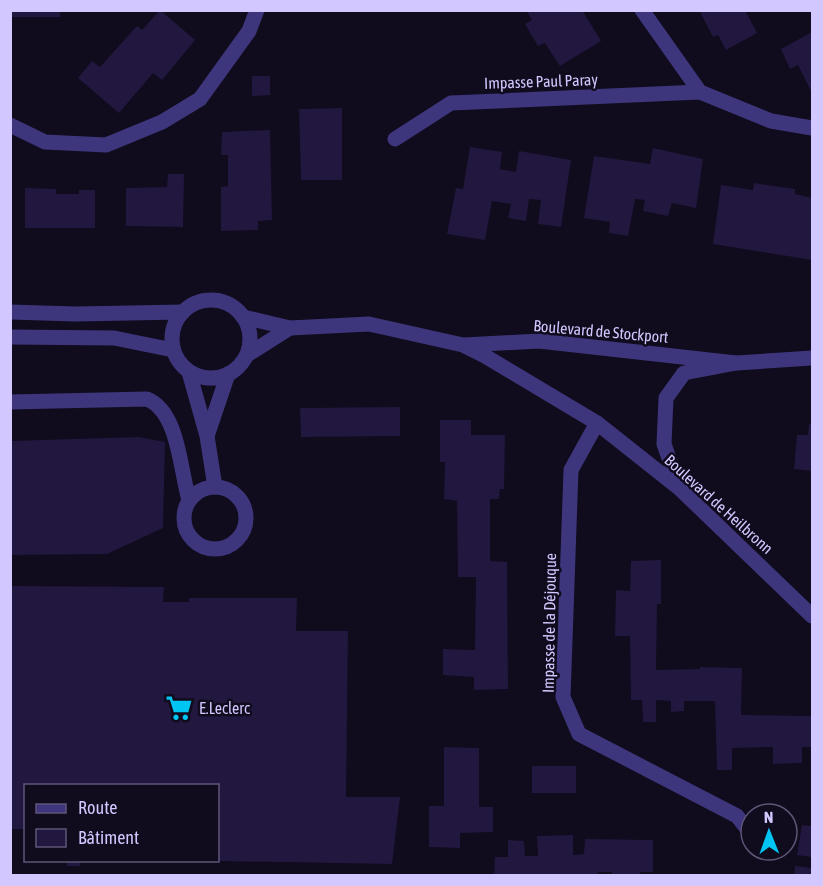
<svg xmlns="http://www.w3.org/2000/svg" width="823" height="886" viewBox="0 0 823 886" font-family="'Asap Condensed',sans-serif">
  <rect width="100%" height="100%" fill="#100b1d"/>
  <!-- building -->
  <g fill="#22173e">
    <rect x="10" y="10" width="50" height="7"/>
    <path d="M 160,10 L 195,40 L 162,80 L 153,73 L 119,113 L 78,78 L 92,61 L 100,67 L 137,26 L 142,30 Z"/>
    <path d="M 526,10 L 582,10 L 601,41 L 560,66 L 545,43 L 538,46 L 525,24 L 532,20 Z"/>
    <path d="M 699,10 L 745,10 L 757,33 L 726,50 L 718,35 L 713,37 Z"/>
    <path d="M 812,32 L 812,93 L 798,65 L 790,69 L 781,49 Z"/>
    <path d="M 252,76 L 270,76 L 270,95 L 252,96 Z"/>
    <path d="M 342,108 L 342,180 L 301,180 L 299,109 Z"/>
    <path d="M 270,130 L 272,220 L 258,221 L 258,230 L 221,231 L 221,187 L 228,186 L 228,155 L 221,155 L 222,132 Z"/>
    <path d="M 470,147 L 502,152 L 500,169 L 516,172 L 519,151 L 571,160 L 561,227 L 538,224 L 541,200 L 529,199 L 526,221 L 508,218 L 511,204 L 492,201 L 485,240 L 447,234 L 456,188 L 463,189 Z"/>
    <path d="M 653,148 L 703,159 L 696,208 L 672,203 L 668,216 L 643,211 L 645,200 L 635,199 L 628,236 L 609,233 L 610,222 L 584,218 L 594,156 L 650,164 Z"/>
    <path d="M 168,174 L 184,174 L 183,227 L 126,226 L 126,188 L 167,187 Z"/>
    <path d="M 754,183 L 795,189 L 795,194 L 812,198 L 812,260 L 713,244 L 721,185 L 753,190 Z"/>
    <path d="M 25,188 L 56,189 L 56,194 L 79,194 L 79,190 L 95,190 L 95,228 L 25,228 Z"/>
    <path d="M 400,407 L 400,436 L 301,437 L 300,408 Z"/>
    <path d="M 440,420 L 471,420 L 471,435 L 505,435 L 504,489 L 500,489 L 499,499 L 490,499 L 490,561 L 507,562 L 508,689 L 474,690 L 474,677 L 443,675 L 443,649 L 475,650 L 476,577 L 458,577 L 457,501 L 444,499 L 445,462 L 440,462 Z"/>
    <path d="M 809,424 L 812,424 L 812,471 L 794,469 L 797,435 L 808,435 Z"/>
    <path d="M 139,437 L 165,442 L 163,528 L 107,554 L 10,555 L 10,441 Z"/>
    <path d="M 661,560 L 661,604 L 657,604 L 656,670 L 700,669 L 700,667 L 742,668 L 741,715 L 812,716 L 812,747 L 802,747 L 802,763 L 773,764 L 773,747 L 732,748 L 732,770 L 717,770 L 715,701 L 684,701 L 684,711 L 671,712 L 671,701 L 656,700 L 656,722 L 643,722 L 642,700 L 631,700 L 630,636 L 615,636 L 616,590 L 630,591 L 631,561 Z"/>
    <path d="M 10,586 L 164,587 L 163,602 L 189,602 L 189,598 L 297,598 L 296,631 L 348,631 L 346,797 L 400,797 L 392,864 L 218,861 L 218,786 L 26,786 L 26,829 L 10,829 Z"/>
    <path d="M 444,747 L 479,748 L 479,807 L 493,807 L 493,832 L 460,833 L 460,848 L 429,847 L 429,806 L 444,806 Z"/>
    <rect x="532" y="766" width="44" height="27"/>
    <path d="M 802,825 L 812,826 L 812,857 L 797,855 Z"/>
    <path d="M 573,835 L 573,855 L 584,854 L 585,839 L 653,840 L 653,872 L 640,872 L 640,876 L 612,876 L 612,872 L 598,872 L 598,876 L 494,876 L 495,857 L 508,857 L 508,840 L 524,841 L 525,856 L 538,856 L 537,836 Z"/>
    <rect x="67" y="861" width="13" height="5"/>
    <path d="M 795,866 L 812,868 L 812,876 L 794,876 Z"/>
  </g>
  <g fill="none" stroke-linecap="round" stroke-linejoin="round">
    <!-- minor -->
    <g stroke="#3e367c" stroke-width="15">
      <path d="M 642,10 L 700,92 L 771,121 L 812,128"/>
      <path d="M 10,125 L 45,142 L 106,145 L 162,122 L 200,99 L 249,31 L 257,10"/>
      <path d="M 395,139 L 451,103 L 700,92"/>
      <circle cx="211" cy="339" r="39"/>
      <path d="M 10,312 L 75,314 L 183,312"/>
      <path d="M 243,317 L 290,328 L 369,324 L 463,345 L 485,356 L 597,423 L 679,488 L 812,616"/>
      <path d="M 10,337 L 114,338 L 173,350"/>
      <path d="M 464,345 L 539,341 L 736,363"/>
      <path d="M 247,355 L 290,328"/>
      <path d="M 189,372 L 207,436 L 215,487"/>
      <path d="M 10,402 L 147,399 C 179,412 180,470 189,500"/>
      <path d="M 597,423 L 571,470 L 563,697 L 579,734 L 737,816 L 751,834"/>
      <path d="M 207,436 L 228,374"/>
      <circle cx="215" cy="518" r="31"/>
      <path d="M 679,487 L 664,444 L 666,398 L 684,373 L 736,363 L 812,358"/>
    </g>
  </g>
  <!-- icons -->
  <defs>
    <g id="supermarket-bare" transform="scale(2.07)"><path d="M-6-5.5h2.5l.6 2H6L4.5 2H-2.5L-4.4-4H-6ZM-1.5 3.2a1.3 1.3 0 1 0 .1 0ZM3 3.2a1.3 1.3 0 1 0 .1 0Z" fill="#00c5f2" stroke="#100b1d" stroke-width="2.5" paint-order="stroke"/></g>
  </defs>
  <g fill-rule="evenodd">
    <use href="#supermarket-bare" x="179" y="708"/>
  </g>
  <g text-anchor="middle" stroke-width="5" stroke-linejoin="round" paint-order="stroke">
    <!-- street labels -->
    <g font-size="16" fill="#d2c7ff" stroke="#100b1d">
      <text transform="translate(541 81) rotate(-2)" y="6">Impasse Paul Paray</text>
      <text transform="translate(601 331) rotate(5)" y="6">Boulevard de Stockport</text>
      <text transform="translate(719 504) rotate(42)" y="6">Boulevard de Heilbronn</text>
      <text transform="translate(549 623) rotate(-89)" y="6">Impasse de la Déjouque</text>
    </g>
    <!-- poi labels -->
    <g font-size="16" fill="#d2c7ff" stroke="#100b1d" text-anchor="start">
      <text x="199" y="714">E.Leclerc</text>
    </g>
  </g>
  <!-- border -->
  <rect width="823" height="886" fill="none" stroke="#d2c7ff" stroke-width="24"/>
  <!-- legend -->
  <rect x="24" y="784" width="195" height="78" fill="#100b1d" stroke="#5e5677" stroke-width="1.5"/>
  <rect x="36" y="804" width="30" height="9" fill="#3e367c" stroke="#5e5677" stroke-width="1.5"/>
  <text x="78" y="814" font-size="18" fill="#d2c7ff">Route</text>
  <rect x="36" y="829" width="30" height="18" fill="#22173e" stroke="#5e5677" stroke-width="1.5"/>
  <text x="78" y="844" font-size="18" fill="#d2c7ff">Bâtiment</text>
  <!-- north arrow -->
  <g transform="translate(769 832) rotate(359)"><circle r="28" fill="#100b1d" stroke="#5e5677" stroke-width="1.5"/>
  <path d="M0-4.5L10 22L0 15L-10 22Z" fill="#00c5f2"/>
  <text y="-9" font-size="16" font-weight="bold" text-anchor="middle" fill="#d2c7ff">N</text>
  </g>
</svg>
